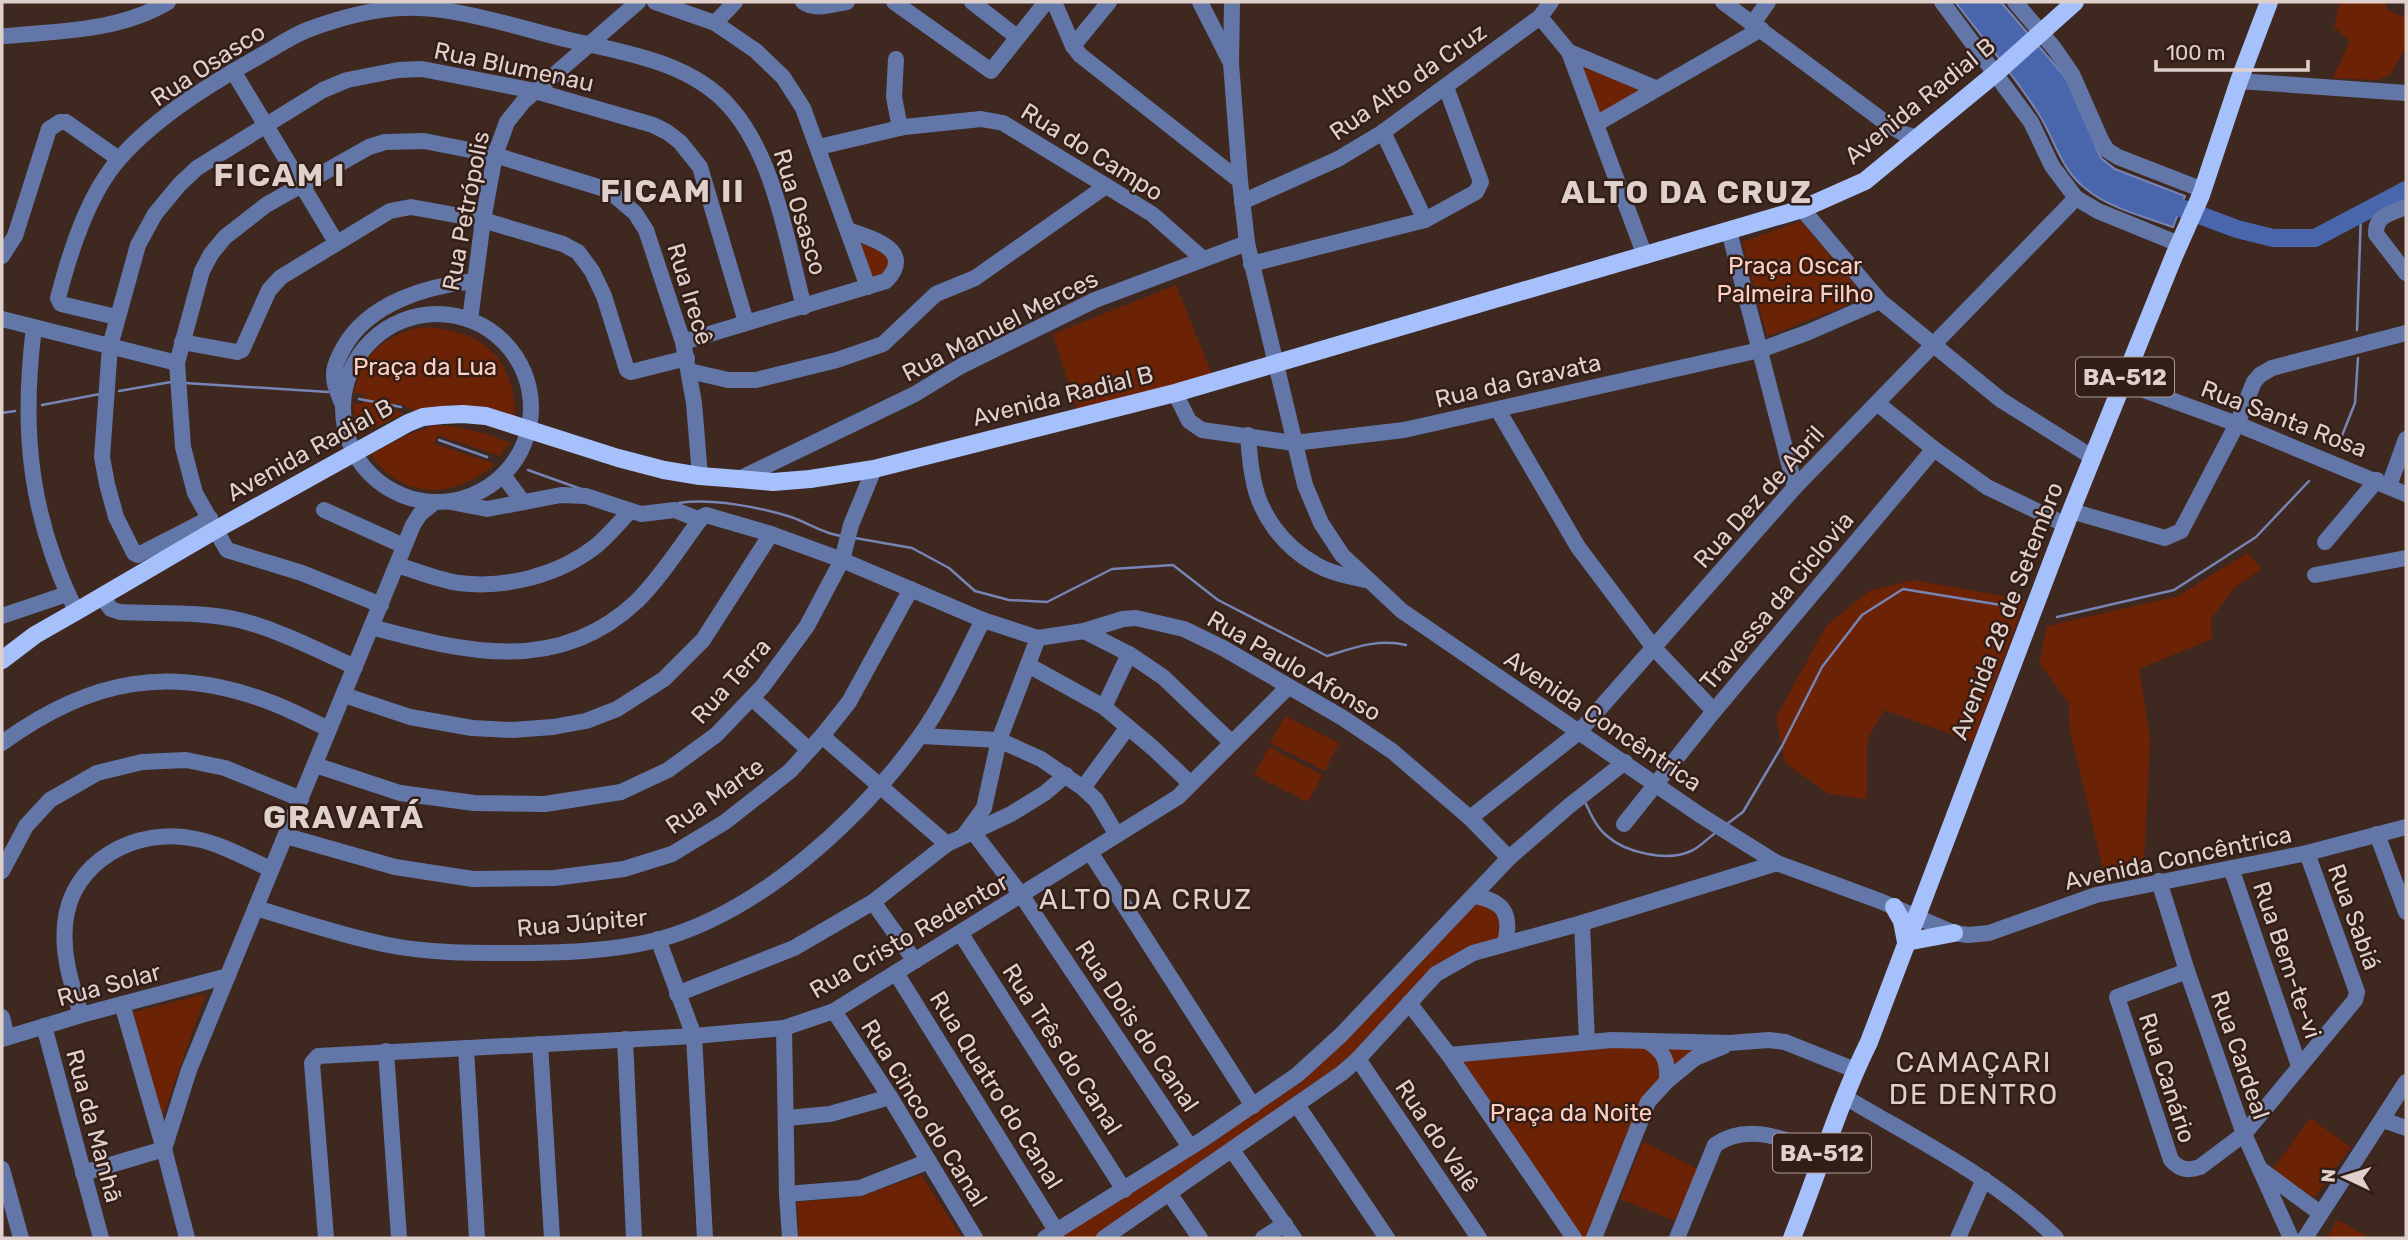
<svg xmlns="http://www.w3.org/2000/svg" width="2408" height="1240" viewBox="0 0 2408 1240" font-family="Rubik,sans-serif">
  <rect width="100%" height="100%" fill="#3e2820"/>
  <!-- green -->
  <g fill="#6c2205">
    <path d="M 2340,2 L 2386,2 L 2386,9 L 2406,18 L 2406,46 L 2391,74 L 2378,80 L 2333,78 L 2350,41 L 2334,27 Z"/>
    <path d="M 1579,61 L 1641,91 L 1599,115 Z"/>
    <path d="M 1801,221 L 1866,298 L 1767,336 L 1742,242 Z"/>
    <path d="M 853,243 L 886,249 L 892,269 L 868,285 Z"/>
    <path d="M 1176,285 L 1213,377 L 1079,416 L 1053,334 Z"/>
    <path d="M 421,327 C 482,329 515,357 515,419 L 478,408 L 454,405 L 415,411 L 397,403 L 394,409 L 403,414 L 359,435 L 354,420 L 353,404 L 363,404 L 364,394 L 354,393 C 361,354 383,337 421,327 Z"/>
    <path d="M 436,425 C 462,427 485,432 510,443 L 500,456 L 438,435 L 434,444 L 495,464 C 453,500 404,500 370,454 L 410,434 Z"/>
    <path d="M 2247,553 L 2262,569 L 2234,588 L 2211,619 L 2212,639 L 2139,669 L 2150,738 L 2144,866 L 2104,874 L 2069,726 L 2069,703 L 2039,663 L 2047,626 L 2178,596 Z"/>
    <path d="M 1913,580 L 2025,600 L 1973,742 L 1884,710 L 1867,740 L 1867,799 L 1829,794 L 1785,763 L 1776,717 L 1827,625 L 1869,591 Z"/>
    <path d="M 1285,716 L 1339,743 L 1325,771 L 1270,743 Z"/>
    <path d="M 1269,747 L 1322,775 L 1308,802 L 1254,775 Z"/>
    <path d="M 1475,903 C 1500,904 1504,919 1499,940 L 1437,973 L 1358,1059 L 1103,1238 L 1046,1238 L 1299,1079 L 1337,1049 Z"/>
    <path d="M 206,994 L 162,1118 L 130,1013 Z"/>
    <path d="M 1610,1044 L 1722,1044 L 1645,1103 L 1591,1238 L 1578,1238 L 1455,1058 Z"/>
    <path d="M 2310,1118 L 2351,1147 L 2314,1198 L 2273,1169 Z"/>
    <path d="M 1643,1142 L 1698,1169 L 1675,1221 L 1620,1199 Z"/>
    <path d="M 921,1175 L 962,1238 L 799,1238 L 797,1202 L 858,1197 Z"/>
    <path d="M 2337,1220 L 2371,1238 L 2327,1238 Z"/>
  </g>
  <!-- water -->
  <path fill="#4965ab" stroke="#7685b5" stroke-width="2" d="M 1955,2 L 2001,2 L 2066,78 L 2101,158 L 2115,169 L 2185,196 L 2173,227 C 2145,217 2109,208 2086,189 C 2060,169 2055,139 2038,113 C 2013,74 1983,38 1955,2 Z"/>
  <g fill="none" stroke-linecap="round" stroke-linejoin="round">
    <!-- stream -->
    <g stroke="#7685b5" stroke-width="2.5">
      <path d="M 2357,330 L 2361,213"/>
      <path d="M 185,383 L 328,392"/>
      <path d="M 119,391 L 171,382"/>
      <path d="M 359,399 L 401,407"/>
      <path d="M 42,405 L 100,394"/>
      <path d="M 2,413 L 15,411"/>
      <path d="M 439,440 L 487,457"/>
      <path d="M 2339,443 L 2355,403 L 2358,358"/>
      <path d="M 528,470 L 581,489"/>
      <path d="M 679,503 C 711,498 759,507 791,517 C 809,523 821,533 841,536"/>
      <path d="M 855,538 L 912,548 L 949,568 L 975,591 L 1009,600 L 1047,602 L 1112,569 L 1173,565 L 1218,600 L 1327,656 C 1353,648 1379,638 1406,645"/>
      <path d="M 2057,617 L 2174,590 L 2256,537 L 2309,481"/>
      <path d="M 1586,804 C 1591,815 1597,828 1607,836 C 1626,853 1668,862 1691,851 C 1699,848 1707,839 1714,834"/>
      <path d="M 1727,824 L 1743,812 L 1782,746 L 1822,667 L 1862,615 L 1903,589 L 2013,607"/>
    </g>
    <!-- river -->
    <path stroke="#4965ab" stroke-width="18" d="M 2159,200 L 2237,229 L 2273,238 L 2315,238 L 2406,190"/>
    <!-- minor -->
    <g stroke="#6277a7" stroke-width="16">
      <path d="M 655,2 L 715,23 L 756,51 L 783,77 L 803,108 L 868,287"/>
      <path d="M 803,2 C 816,11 832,4 847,2"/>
      <path d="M 894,2 L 991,71 L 1046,2"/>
      <path d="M 972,2 L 1017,37"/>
      <path d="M 1054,2 L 1073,46 L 1080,55 L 1240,181"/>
      <path d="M 1200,2 L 1230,61"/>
      <path d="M 1232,2 L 1231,63 L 1240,181 L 1247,243 L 1305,485 L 1321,523 L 1342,555 L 1402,611 L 1700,815 L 1777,863 L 1880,901 L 1954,933 L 1968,935 L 1989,933 L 2096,895 L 2307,853 L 2406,827"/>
      <path d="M 1723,2 L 1886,123 L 1904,134 L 1918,138"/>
      <path d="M 1942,2 L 2031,122 L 2052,166 L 2076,198 L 2098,211 L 2179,244"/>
      <path d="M 2015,2 L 2054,48 L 2072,74 L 2101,140 L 2107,150 L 2118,157 L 2203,190"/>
      <path d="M 1540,17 L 1569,52 L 1645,256"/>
      <path d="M 715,23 L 735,2"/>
      <path d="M 1753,23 L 1768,2"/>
      <path d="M 6,36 C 61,31 119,31 168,2"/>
      <path d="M 1073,46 L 1109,2"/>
      <path d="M 1569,52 L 1655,88"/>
      <path d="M 896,59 L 894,97 L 900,128"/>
      <path d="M 233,71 L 336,242"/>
      <path d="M 2239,81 L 2406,93"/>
      <path d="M 1596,124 L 1761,29"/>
      <path d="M 1383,132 L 1425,220"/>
      <path d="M 819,147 L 904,127 L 981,119 L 1003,123 L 1152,214 L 1203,259"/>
      <path d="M 1242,202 L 1338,159 L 1383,132 L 1540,17 L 1551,2"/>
      <path d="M 2406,207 C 2392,213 2375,215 2376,234 L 2406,273"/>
      <path d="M 1802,209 L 1880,301 L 2001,400 L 2092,457"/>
      <path d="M 1729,231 L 1795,487"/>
      <path d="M 2,256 L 15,236 L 49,129 L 60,122 L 66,122 L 119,159"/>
      <path d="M 1251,264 L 1425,220 L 1476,192 L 1481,182 L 1446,87"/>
      <circle cx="437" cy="408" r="94"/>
      <path d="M 116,317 L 61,304 L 58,298 C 70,252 88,194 120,158 C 158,115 215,81 265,53 C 279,45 292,36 307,30 C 339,18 370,9 404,8 C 450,5 520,28 565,39 C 621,52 689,61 729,106 C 775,157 787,243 804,307"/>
      <path d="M 2,319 L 177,363"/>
      <path d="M 470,320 L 483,220 L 495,155 L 507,122 L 523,102 L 638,2"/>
      <path d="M 34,327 C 24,408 26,479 53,556 C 60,575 66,593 77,611"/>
      <path d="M 182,342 L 237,352 L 242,350 L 269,290 L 281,277 L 390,211 L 411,207 L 483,220 L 563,244 L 578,252 L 592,271 L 604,296 L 627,370 L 631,372 L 687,358"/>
      <path d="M 683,342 L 886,281 C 916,250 871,238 848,230"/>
      <path d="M 689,371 L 728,380 L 756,380 L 837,360 L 883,344 L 936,294 L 975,278 L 1106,186"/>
      <path d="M 2122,382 L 2237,424 L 2406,494"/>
      <path d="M 1175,393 L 1189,421 L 1202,430 L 1294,443 L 1404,430 L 1760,350 L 1809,332 L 1880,301"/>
      <path d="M 342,403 C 339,395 334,386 334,377 C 333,367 339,356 344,347 C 369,303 426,286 474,281"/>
      <path d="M 1877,403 L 1934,449 L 1987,487 L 2066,525"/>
      <path d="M 1498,410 L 1578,547 L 1654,648 L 1714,711"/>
      <path d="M 1248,435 C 1249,449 1250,464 1253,478 C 1259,514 1283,546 1315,564 C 1330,573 1349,577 1366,580"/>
      <path d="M 503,475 L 523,502"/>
      <path d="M 739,479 L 915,394 L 961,366 L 1095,300 L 1247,243"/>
      <path d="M 2389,486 L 2406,439"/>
      <path d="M 451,502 L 487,509 L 561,495 L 586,496 L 641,514 L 675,510 L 700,520"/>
      <path d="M 324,510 L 404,546"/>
      <path d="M 2071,511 L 2165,538 L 2181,531 L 2237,424 L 2254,382 L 2260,375 L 2272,368 L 2406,333"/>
      <path d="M 210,518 L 138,555 L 134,553 L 116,517 L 107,484 L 102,457 L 110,346 L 138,245 L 155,214 L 179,185 L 197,168 L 323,90 L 347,80 L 398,70 L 422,69 L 535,91 L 653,125 L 667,132 L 680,142 L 700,167 L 746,322"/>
      <path d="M 2325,542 L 2377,480"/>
      <path d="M 397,565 C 417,571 439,580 459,583 C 506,589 559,575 596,546 C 608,536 619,523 630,511"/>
      <path d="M 2315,575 L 2406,558"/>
      <path d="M 101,596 L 111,609 L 120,612 C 158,614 201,611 239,620 C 279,630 317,650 355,667"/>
      <path d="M 381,605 L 302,573 L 227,550 L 195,493 L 183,447 L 177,363 L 202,271 L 211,254 L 225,237 L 266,205 L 369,147 L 385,142 L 424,141 L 495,155 L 608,190 L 635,213 L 646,230 L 683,342 L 694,403 L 700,476"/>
      <path d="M 2,616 L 67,594"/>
      <path d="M 371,627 C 465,652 558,676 637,601 C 662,576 681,545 702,517 L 706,515 L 771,534 L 842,560 L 983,620 L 1038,638 L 1084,631 L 1123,619 L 1136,618 L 1184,629 L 1223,648 L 1343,718 L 1392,751 L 1470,818 L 1509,858"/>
      <path d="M 1084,631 L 1129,654 L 1163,677 L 1231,742"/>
      <path d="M 1028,665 L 1104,707 L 1153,748 L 1191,784"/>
      <path d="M 344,695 L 410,717 L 472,728 L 512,730 L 553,727 L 586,721 L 617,709 L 664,679 L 703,640 L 771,534"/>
      <path d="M 752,698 L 809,750"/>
      <path d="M 1104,707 L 1129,654"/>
      <path d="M 822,736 L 947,844"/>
      <path d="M 921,736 L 999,740 L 1041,759 L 1083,788 L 1096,800 L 1117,835"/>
      <path d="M 2,743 C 90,679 171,663 275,704 C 293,711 311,721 329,729"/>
      <path d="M 315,765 L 400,793 L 474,803 L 545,804 L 621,792 L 668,770 L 716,735 L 763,686 L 807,626 L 842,560 L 851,525 L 874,469"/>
      <path d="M 1083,788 L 1128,727"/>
      <path d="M 1470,818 L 1579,732 L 1795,487 L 2076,198"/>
      <path d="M 1624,824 L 1714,711 L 1934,449"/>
      <path d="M 970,828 L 1022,896 L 1190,1147"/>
      <path d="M 965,834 L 984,808 L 999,740 L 1038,638"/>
      <path d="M 2377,834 L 2406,912"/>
      <path d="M 286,836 L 395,867 L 473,879 L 554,878 L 624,869 L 672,854 L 725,822 L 790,771 L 822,736 L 849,702 L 911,589"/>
      <path d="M 1090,852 L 1253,1106"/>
      <path d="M 2231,868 L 2299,1066"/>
      <path d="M 2,871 L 26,826 L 50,800 L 97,773 L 142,762 L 186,760 L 225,768 L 301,799"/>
      <path d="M 2159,881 L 2187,971 L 2244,1134 L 2291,1238"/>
      <path d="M 1474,896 C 1504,901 1512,914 1505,943"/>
      <path d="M 873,902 L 915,961"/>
      <path d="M 256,908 C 299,921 343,936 388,945 C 428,953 469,953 509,953 C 558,953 609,952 657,940 C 759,913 859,821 920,736 C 945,701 963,659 983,620"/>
      <path d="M 1582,923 L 1587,1042"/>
      <path d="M 961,934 L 1124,1190"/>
      <path d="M 658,939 L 694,1036 L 705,1238"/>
      <path d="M 2187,971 L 2117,997 L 2171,1160 C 2180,1170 2188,1171 2200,1167 L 2244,1134 L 2355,1000 L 2357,992 L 2307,853"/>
      <path d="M 896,973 L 1057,1232"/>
      <path d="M 677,994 L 794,948 L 873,902 L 947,844 L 1011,814 L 1045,793 L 1066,775"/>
      <path d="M 1409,1003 L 1449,1055 L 1574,1238"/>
      <path d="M 834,1011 L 890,1097 L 975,1238"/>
      <path d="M 81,1015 C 72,985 62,957 65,925 C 70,861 137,826 196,839 C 222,844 247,859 271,869"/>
      <path d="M 2,1017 L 7,1037"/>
      <path d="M 44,1026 L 101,1238"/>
      <path d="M 784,1028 L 787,1194 L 790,1238"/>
      <path d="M 2,1039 L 81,1015 L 228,976"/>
      <path d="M 625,1039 L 634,1238"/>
      <path d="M 1647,1041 C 1665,1052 1668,1061 1667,1081"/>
      <path d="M 540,1044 L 552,1238"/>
      <path d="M 466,1048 L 477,1238"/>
      <path d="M 386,1051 L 399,1238"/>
      <path d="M 1449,1055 L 1612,1040 L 1729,1043 L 1769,1040 L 1785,1042 L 1855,1070"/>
      <path d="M 1358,1059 L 1479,1238"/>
      <path d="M 1845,1097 C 1917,1140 1996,1178 2056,1238"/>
      <path d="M 1297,1105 L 1387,1238"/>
      <path d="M 787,1118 L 830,1114 L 890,1097"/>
      <path d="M 2383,1120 L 2406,1128"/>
      <path d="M 1232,1150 L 1294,1238"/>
      <path d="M 2,1169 L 21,1238"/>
      <path d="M 2260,1169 L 2320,1213"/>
      <path d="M 83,1173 L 164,1149 L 122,1004"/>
      <path d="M 1169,1193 L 1200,1238"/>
      <path d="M 787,1194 L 860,1188 L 929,1161"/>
      <path d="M 187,1238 L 164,1149 L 189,1070 L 413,525 L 420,514 L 435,502"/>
      <path d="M 326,1238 L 312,1063 L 318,1056 L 694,1036 L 784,1028 L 834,1011 L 1178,797 L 1288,687"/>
      <path d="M 1045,1238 L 1202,1140 L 1297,1075 L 1341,1035 L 1509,858 L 1569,806 L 1625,762"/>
      <path d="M 1104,1238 L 1342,1073 L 1358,1059 L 1436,974 L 1473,953 L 1582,923 L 1777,863"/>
      <path d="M 1263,1238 L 1285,1224"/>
      <path d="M 1594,1238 L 1648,1102 L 1667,1081 L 1695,1058 L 1724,1046"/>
      <path d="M 1677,1238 L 1715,1145 C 1749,1121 1787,1141 1823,1152"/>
      <path d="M 1958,1238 L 1984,1179"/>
      <path d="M 2305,1238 L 2406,1082"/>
    </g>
    <!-- major -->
    <g stroke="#a6c0fc" stroke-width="18">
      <path d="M 2,660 L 35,635 L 77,611 L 217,529 L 408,423 L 423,417 L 442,415 L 463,414 L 486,416 L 618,458 L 664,470 L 700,476 L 739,479 L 773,482 L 810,479 L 874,469 L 1175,393 L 1802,209 L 1865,181 L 1996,73 L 2075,2"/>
      <path d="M 1894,907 L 1902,921 L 1906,942 L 1954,933"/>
      <path d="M 1792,1238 C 1818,1173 1838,1105 1869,1042 L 2071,511 L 2174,256 L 2201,195 L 2239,81 L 2269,2"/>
    </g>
  </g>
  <g text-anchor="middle" stroke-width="5" stroke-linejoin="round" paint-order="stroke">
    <!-- shield labels -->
    <g fill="#331e17" stroke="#ac9b96" stroke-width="2">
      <rect x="2076" y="357.5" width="98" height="39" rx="5"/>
      <rect x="1773" y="1133.5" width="98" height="39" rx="5"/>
    </g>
    <g font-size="23" font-weight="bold" fill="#e0d0cc">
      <text x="2125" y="385">BA-512</text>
      <text x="1822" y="1161">BA-512</text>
    </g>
    <!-- street labels -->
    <g font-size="24" fill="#e0d0cc" stroke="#331e17">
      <text transform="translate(208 65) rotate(-33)" y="8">Rua Osasco</text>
      <text transform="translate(514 67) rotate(12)" y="8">Rua Blumenau</text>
      <text transform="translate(1408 82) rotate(-35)" y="8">Rua Alto da Cruz</text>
      <text transform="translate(1920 101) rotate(-39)" y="8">Avenida Radial B</text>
      <text transform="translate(1092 152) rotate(32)" y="8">Rua do Campo</text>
      <text transform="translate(466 211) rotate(-79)" y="8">Rua Petrópolis</text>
      <text transform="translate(800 212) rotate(73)" y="8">Rua Osasco</text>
      <text transform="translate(690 294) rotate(73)" y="8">Rua Irecê</text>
      <text transform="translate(1000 326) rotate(-27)" y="8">Rua Manuel Merces</text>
      <text transform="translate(1518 381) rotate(-13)" y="8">Rua da Gravata</text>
      <text transform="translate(1063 396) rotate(-14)" y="8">Avenida Radial B</text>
      <text transform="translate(2284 419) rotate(21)" y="8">Rua Santa Rosa</text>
      <text transform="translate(310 450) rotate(-29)" y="8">Avenida Radial B</text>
      <text transform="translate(1759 497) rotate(-48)" y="8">Rua Dez de Abril</text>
      <text transform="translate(1777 601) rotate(-50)" y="8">Travessa da Ciclovia</text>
      <text transform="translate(2007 611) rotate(-69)" y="8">Avenida 28 de Setembro</text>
      <text transform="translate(1294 666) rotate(30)" y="8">Rua Paulo Afonso</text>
      <text transform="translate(731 681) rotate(-48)" y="8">Rua Terra</text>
      <text transform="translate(1603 721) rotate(34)" y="8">Avenida Concêntrica</text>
      <text transform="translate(715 796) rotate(-35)" y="8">Rua Marte</text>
      <text transform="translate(2178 858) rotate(-12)" y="8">Avenida Concêntrica</text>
      <text transform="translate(2354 917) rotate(70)" y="8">Rua Sabiá</text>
      <text transform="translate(582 923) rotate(-5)" y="8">Rua Júpiter</text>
      <text transform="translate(909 936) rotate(-30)" y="8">Rua Cristo Redentor</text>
      <text transform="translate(2287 960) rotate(71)" y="8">Rua Bem-te-vi</text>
      <text transform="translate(109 985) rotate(-15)" y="8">Rua Solar</text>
      <text transform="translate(1137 1026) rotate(56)" y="8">Rua Dois do Canal</text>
      <text transform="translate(1062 1049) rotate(57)" y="8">Rua Três do Canal</text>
      <text transform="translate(2240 1055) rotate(71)" y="8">Rua Cardeal</text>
      <text transform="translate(2167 1078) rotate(72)" y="8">Rua Canário</text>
      <text transform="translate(996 1090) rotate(58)" y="8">Rua Quatro do Canal</text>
      <text transform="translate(924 1113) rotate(58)" y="8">Rua Cinco do Canal</text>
      <text transform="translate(94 1126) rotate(75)" y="8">Rua da Manhã</text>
      <text transform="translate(1437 1136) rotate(56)" y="8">Rua do Valê</text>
    </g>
    <!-- park labels -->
    <g font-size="24" fill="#ffcfc0" stroke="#331e17">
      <text x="1795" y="274">Praça Oscar<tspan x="1795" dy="28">Palmeira Filho</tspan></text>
      <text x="425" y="375">Praça da Lua</text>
      <text x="1571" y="1121">Praça da Noite</text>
    </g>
    <!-- quarter labels -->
    <g font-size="28" letter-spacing="2" fill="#e0d0cc" stroke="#331e17">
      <text x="1146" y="909">ALTO DA CRUZ</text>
      <text x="1974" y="1072">CAMAÇARI<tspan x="1974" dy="32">DE DENTRO</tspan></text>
    </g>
    <!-- district labels -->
    <g font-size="32" font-weight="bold" letter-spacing="2" fill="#e0d0cc" stroke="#331e17">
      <text x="280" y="186">FICAM I</text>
      <text x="673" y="202">FICAM II</text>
      <text x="1687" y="203">ALTO DA CRUZ</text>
      <text x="344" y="828">GRAVATÁ</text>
    </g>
  </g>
  <!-- border -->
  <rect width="2408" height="1240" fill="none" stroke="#e0d0cc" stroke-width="7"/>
  <!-- north arrow -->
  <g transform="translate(2345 1177) rotate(274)" stroke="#331e17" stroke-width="5" paint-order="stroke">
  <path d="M0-5L12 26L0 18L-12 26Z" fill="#e0d0cc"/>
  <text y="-10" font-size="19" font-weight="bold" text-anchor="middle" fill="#e0d0cc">N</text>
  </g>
  <!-- scale -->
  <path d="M2156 60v10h152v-10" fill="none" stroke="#e0d0cc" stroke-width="3.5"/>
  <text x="2166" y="60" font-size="21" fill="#e0d0cc" stroke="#331e17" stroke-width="5" paint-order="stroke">100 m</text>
</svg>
